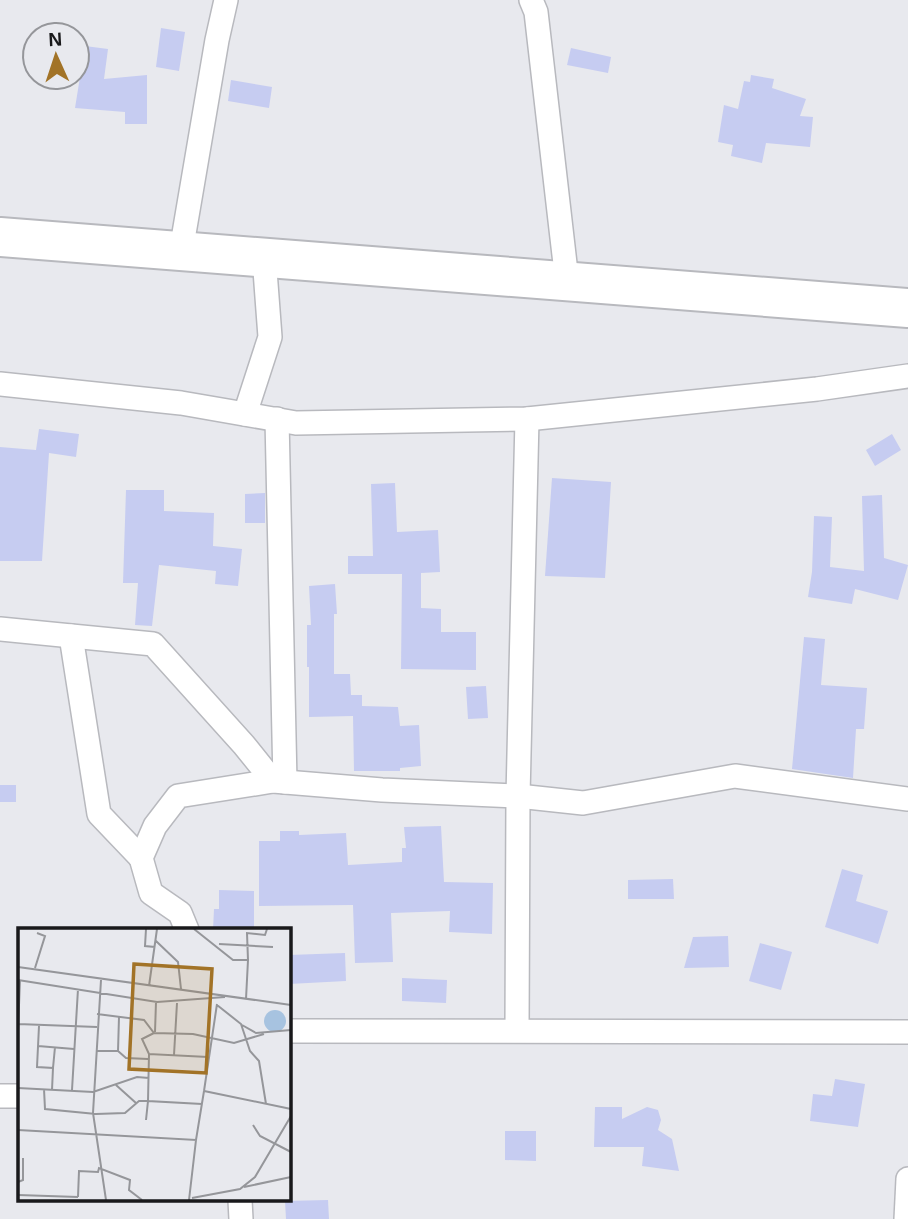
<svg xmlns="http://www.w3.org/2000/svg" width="908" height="1219" viewBox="0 0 908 1219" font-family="Arial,sans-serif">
  <rect width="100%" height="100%" fill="#e8e9ee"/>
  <!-- building -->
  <g fill="#c6ccf1">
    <path d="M 161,28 L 185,32 L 179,71 L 156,67 Z"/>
    <path d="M 85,46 L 108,49 L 104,79 L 147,75 L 147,124 L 125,124 L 125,112 L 75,108 Z"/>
    <path d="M 571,48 L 611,57 L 608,73 L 567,65 Z"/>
    <path d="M 751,75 L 774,79 L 772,88 L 806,99 L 800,116 L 813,117 L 810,147 L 766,143 L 762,163 L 731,156 L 733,145 L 718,142 L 724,105 L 738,109 L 744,81 L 750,82 Z"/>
    <path d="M 231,80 L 272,87 L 269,108 L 228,101 Z"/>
    <path d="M 39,429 L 79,434 L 76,457 L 49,453 L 42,561 L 0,561 L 0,447 L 36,450 Z"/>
    <path d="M 892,434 L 901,450 L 875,466 L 866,450 Z"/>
    <path d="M 552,478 L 611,482 L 605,578 L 545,576 Z"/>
    <path d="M 395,483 L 397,532 L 438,530 L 440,572 L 421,573 L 421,608 L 441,609 L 441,632 L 476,632 L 476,670 L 401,669 L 402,574 L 348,574 L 348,556 L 373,556 L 371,484 Z"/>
    <path d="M 126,490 L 164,490 L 164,511 L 214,513 L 213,546 L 242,549 L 238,586 L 215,584 L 216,571 L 159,565 L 152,626 L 135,625 L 138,583 L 123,583 Z"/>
    <path d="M 265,493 L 265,523 L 245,523 L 245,494 Z"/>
    <path d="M 882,495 L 884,558 L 908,565 L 898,600 L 855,589 L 852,604 L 808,597 L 812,572 L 814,516 L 832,517 L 830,567 L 864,571 L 862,496 Z"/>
    <path d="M 335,584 L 337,614 L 334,614 L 334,674 L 350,674 L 351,695 L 362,695 L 362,706 L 398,707 L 400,726 L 419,725 L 421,766 L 400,768 L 400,771 L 354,771 L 353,716 L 309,717 L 309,667 L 307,667 L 307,625 L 311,625 L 309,586 Z"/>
    <path d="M 804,637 L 825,639 L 821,685 L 867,688 L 864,729 L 856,729 L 853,778 L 792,769 Z"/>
    <path d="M 486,686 L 488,718 L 468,719 L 466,687 Z"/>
    <rect x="0" y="785" width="16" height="17"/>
    <path d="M 441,826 L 444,882 L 493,883 L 492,934 L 449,932 L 450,911 L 391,913 L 393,962 L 355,963 L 353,905 L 259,906 L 259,841 L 280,841 L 280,831 L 299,831 L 299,835 L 346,833 L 348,865 L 402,862 L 402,848 L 406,848 L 404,827 Z"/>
    <path d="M 842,869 L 863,875 L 856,901 L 888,911 L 878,944 L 825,927 Z"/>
    <path d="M 673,879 L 674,899 L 628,899 L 628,880 Z"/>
    <path d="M 219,890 L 254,891 L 254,930 L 213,930 L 214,909 L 219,909 Z"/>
    <path d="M 728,936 L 729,967 L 684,968 L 693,937 Z"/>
    <path d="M 760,943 L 792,952 L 781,990 L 749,981 Z"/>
    <path d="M 345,953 L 346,981 L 289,984 L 289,955 Z"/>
    <path d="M 402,978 L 447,980 L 446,1003 L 402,1001 Z"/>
    <path d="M 835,1079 L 865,1084 L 858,1127 L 810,1121 L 813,1094 L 832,1096 Z"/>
    <path d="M 595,1107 L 622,1107 L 622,1119 L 647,1107 L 658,1110 L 661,1120 L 658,1130 L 672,1139 L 679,1171 L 642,1166 L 644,1147 L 594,1147 Z"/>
    <path d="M 505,1131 L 536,1131 L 536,1161 L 505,1160 Z"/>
    <path d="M 328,1200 L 329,1219 L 286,1219 L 285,1201 Z"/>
  </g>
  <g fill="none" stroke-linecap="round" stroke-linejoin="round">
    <!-- minor casing -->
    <g stroke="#b8b9be" stroke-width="26">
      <g id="minor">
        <path d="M 531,0 L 536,12 L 567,281"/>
        <path d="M 181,251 L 217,40 L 226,0"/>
        <path d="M 0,384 L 181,403 L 296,423 L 527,419 L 817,389 L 908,376"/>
        <path d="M 245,414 L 270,337 L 264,257"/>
        <path d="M 277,419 L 285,782"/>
        <path d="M 0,629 L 153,644 L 244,745 L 273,781 L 382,790 L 518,796 L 583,803 L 735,776 L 908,799"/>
        <path d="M 71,636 L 99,814 L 141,858"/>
        <path d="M 187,930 L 180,913 L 151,893 L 141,858 L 155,826 L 178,796 L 273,781"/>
        <path d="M 517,1030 L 518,796 L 527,419"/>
        <path d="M 289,1031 L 908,1032"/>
        <path d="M 0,1096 L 19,1096"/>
        <path d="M 240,1200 L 241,1219"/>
        <path d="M 906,1219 L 908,1179"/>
      </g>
    </g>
    <!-- trunk casing -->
    <g stroke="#b8b9be" stroke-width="42">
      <path id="trunk" d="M 0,237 L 908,308"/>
    </g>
    <!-- minor -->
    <use href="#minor" stroke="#fff" stroke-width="23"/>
    <!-- trunk -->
    <use href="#trunk" stroke="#fff" stroke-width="38"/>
  </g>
  <!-- overview -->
  <g transform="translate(18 928)">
    <rect width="273" height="273" fill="#e8e9ee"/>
    <path d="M246 93a11 11 0 1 1 22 0a11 11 0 1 1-22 0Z" fill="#a7c3e0"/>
    <path fill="none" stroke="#95969a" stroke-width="2" d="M 128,1 L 127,18 L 137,19M 176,1 L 215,32 L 230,32 L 228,71M 138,13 L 160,34 L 163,61M 201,16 L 255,19M 230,32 L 229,5 L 247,7 L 249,1M 0,39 L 273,77M 17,40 L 27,8 L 19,5M 0,52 L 139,74 L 207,69M 83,52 L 75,185 L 88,272M 131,58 L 139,1M 199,77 L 223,96 L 232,123 L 241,133 L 248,176M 79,86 L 126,92 L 136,105 L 175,106 L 216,115 L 246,106M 0,96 L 79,99M 224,97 L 238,105 L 273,102M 21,98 L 19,139 L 35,140 L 34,162M 0,103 L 2,52M 137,104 L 138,74M 20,118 L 56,121M 78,123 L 100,123 L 101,89M 100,123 L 108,130 L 130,131M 131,126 L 124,111 L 136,105M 156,127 L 159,75M 35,140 L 37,119M 98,157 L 118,175M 0,160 L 75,164 L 119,149 L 131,150M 26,161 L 27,181 L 78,186 L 107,185 L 121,173 L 130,173 L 128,192M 54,162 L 60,61M 186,163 L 199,76M 184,176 L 130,173 L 131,126 L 190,129M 235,197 L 242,208 L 273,224M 0,202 L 178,212 L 186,163 L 273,181M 0,254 L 5,252 L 5,230M 226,259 L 273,249M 0,267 L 60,269M 60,269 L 61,243 L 80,244 L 81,240 L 112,252 L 111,262 L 124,272M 174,270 L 222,261 L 237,249 L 273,188M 171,272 L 178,212"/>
    <path fill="#a27327" fill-opacity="0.15" stroke="#a27327" stroke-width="3.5" d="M 116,36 L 194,41 L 188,145 L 111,141 Z"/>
    <rect width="273" height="273" fill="none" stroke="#19191b" stroke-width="3.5"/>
  </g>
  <!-- north arrow -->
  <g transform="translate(56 56) rotate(357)"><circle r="33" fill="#e8e9ee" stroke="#95969a" stroke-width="2"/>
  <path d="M0-5L12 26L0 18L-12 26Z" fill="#a27327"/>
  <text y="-10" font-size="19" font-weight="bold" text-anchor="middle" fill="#19191b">N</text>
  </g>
</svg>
